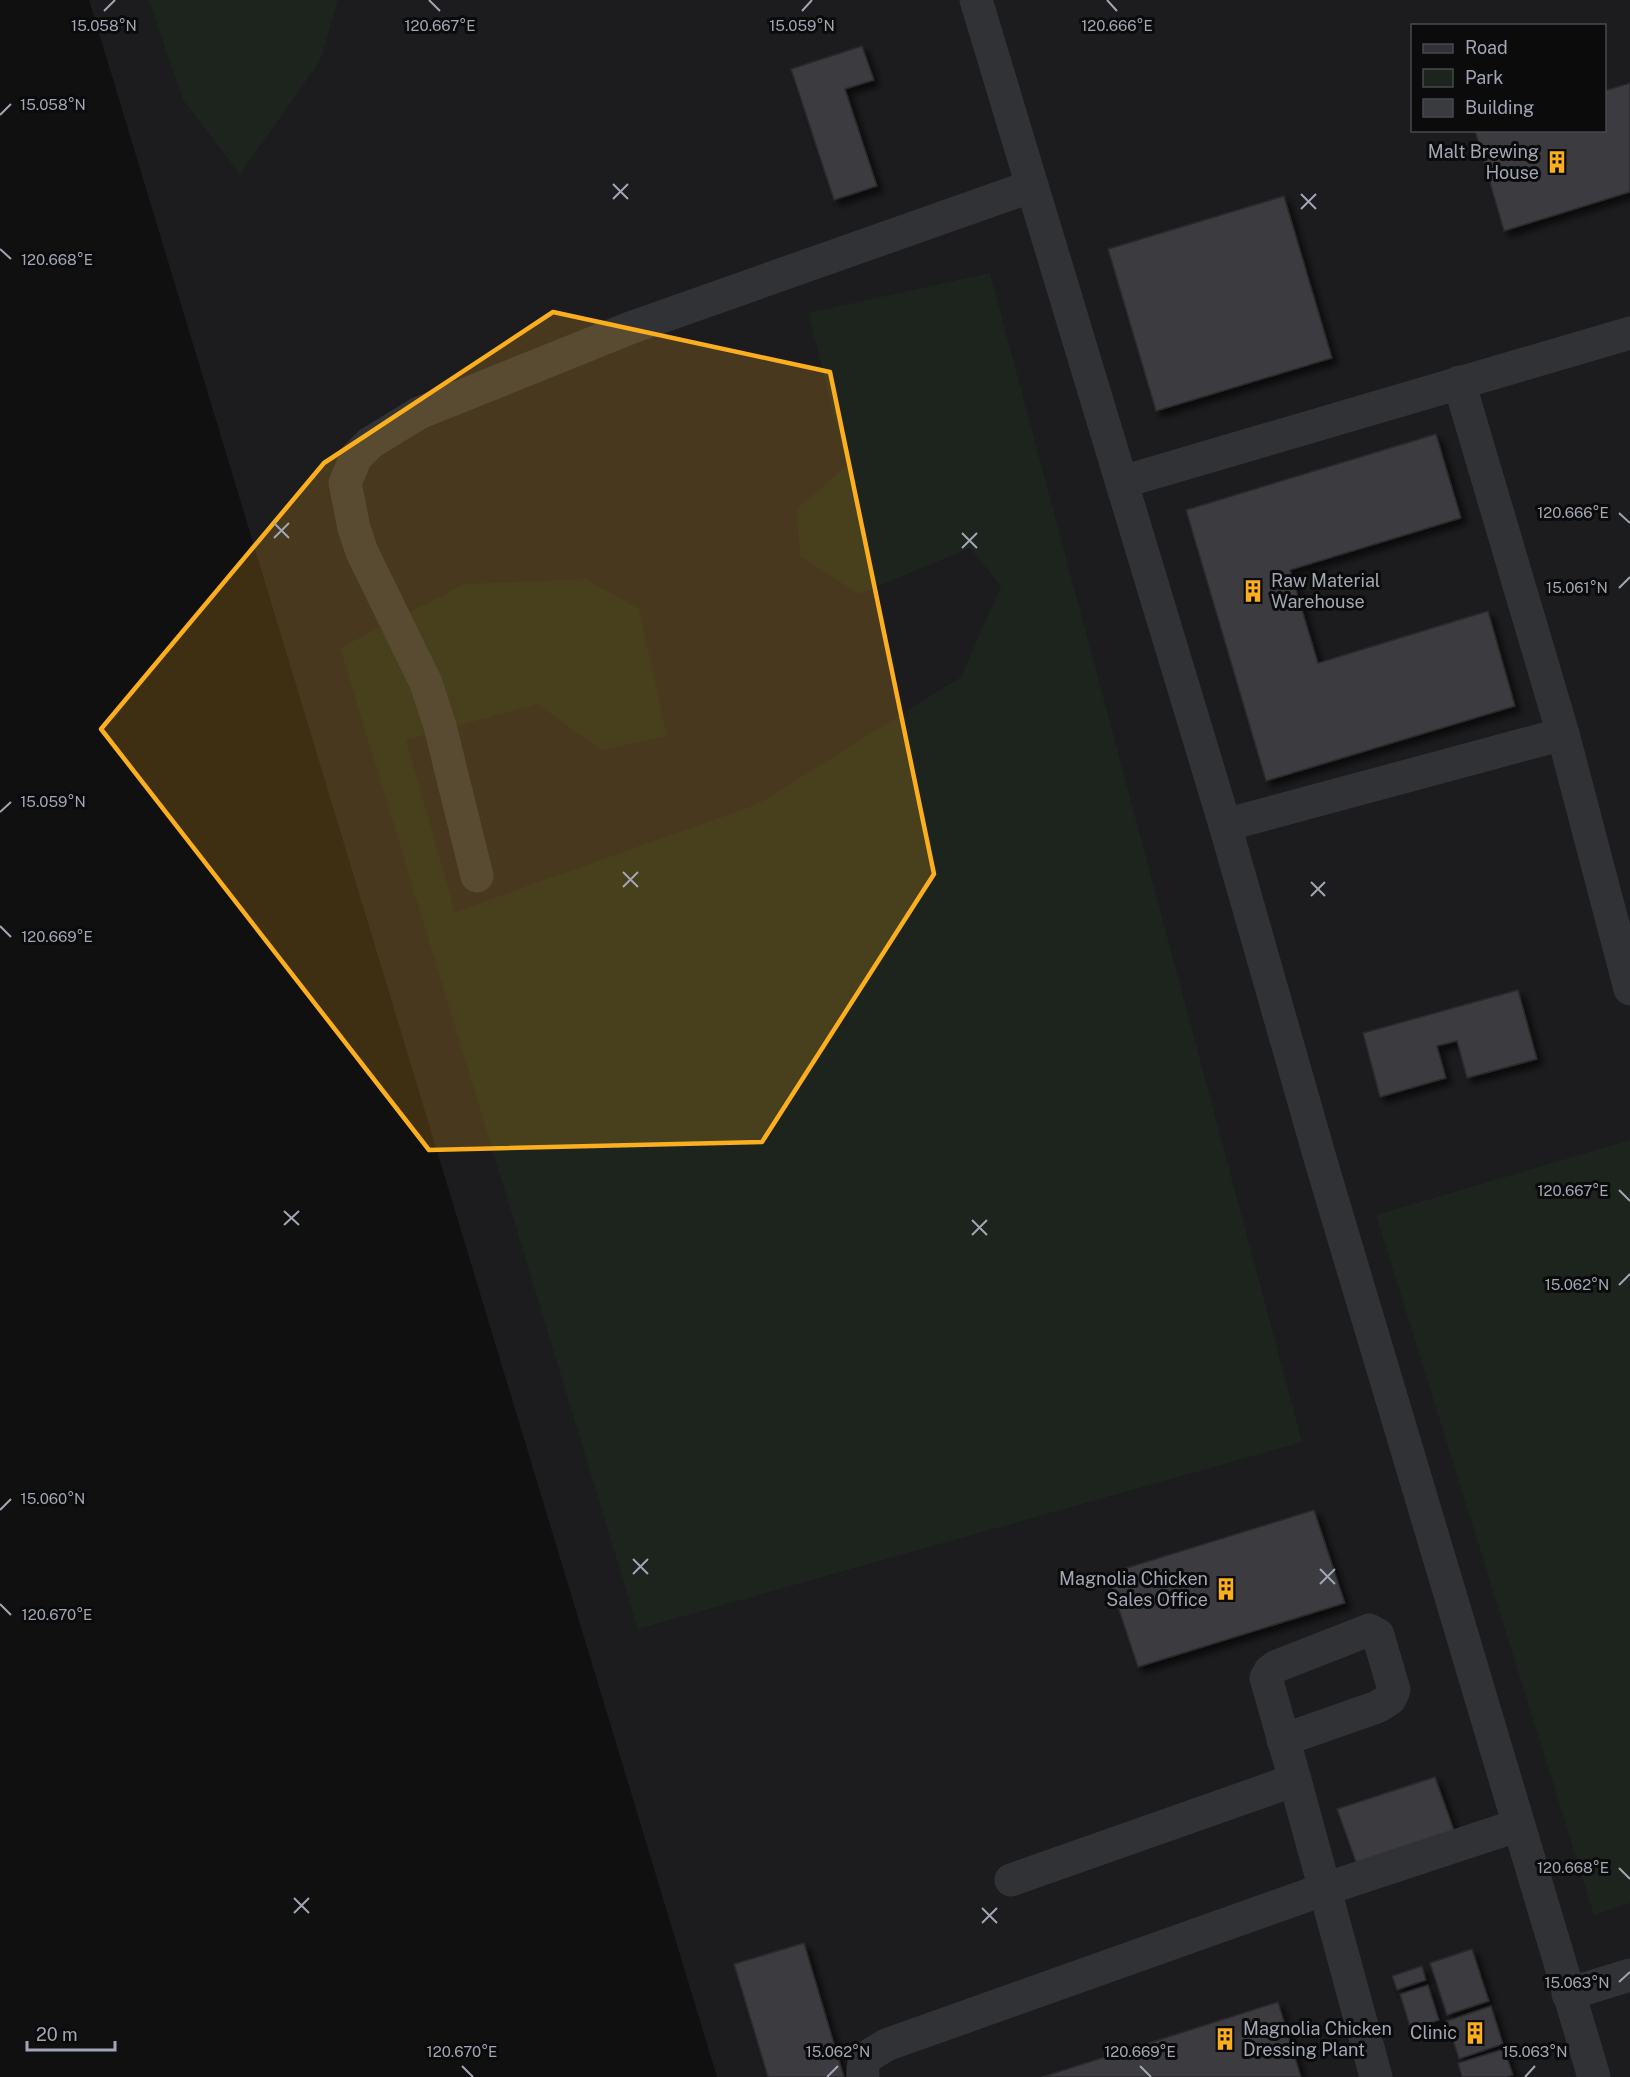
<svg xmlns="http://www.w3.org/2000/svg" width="1630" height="2077" viewBox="0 0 1630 2077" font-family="'Public Sans',sans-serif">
  <defs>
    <filter id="shadow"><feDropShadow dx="5.5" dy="5.5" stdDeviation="3" flood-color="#0009"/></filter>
  </defs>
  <rect width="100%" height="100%" fill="#101011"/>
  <!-- built -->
  <path fill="#1c1c1e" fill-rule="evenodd" d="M 89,0 L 1630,0 L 1630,2077 L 717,2077 ZM 1412,26 L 1604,26 L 1604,130 L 1412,130 Z"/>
  <!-- green -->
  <g fill="#1c241d">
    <path d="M 149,0 L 338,0 L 320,61 L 240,174 L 183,100 Z"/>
    <path d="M 990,273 L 1302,1442 L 638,1629 L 340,648 L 465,584 L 586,579 L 639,609 L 667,736 L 602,750 L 537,704 L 406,740 L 455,912 L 758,804 L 961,677 L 1001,586 L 970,548 L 859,594 L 800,556 L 797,509 L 847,465 L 808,313 Z"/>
    <path d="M 1630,1140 L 1630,1903 L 1594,1915 L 1376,1215 Z"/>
  </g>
  <!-- building -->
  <g fill="#3a3b3f" stroke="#2a2a2d" stroke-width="1.5" filter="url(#shadow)">
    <path d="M 862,46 L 874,80 L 845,89 L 877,186 L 834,200 L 791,69 Z"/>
    <path d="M 1630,83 L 1630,192 L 1504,231 L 1475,131 L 1604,130 L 1604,91 Z"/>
    <path d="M 1284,196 L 1332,358 L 1156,411 L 1108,249 Z"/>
    <path d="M 1436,434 L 1461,518 L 1290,570 L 1318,663 L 1488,611 L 1515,706 L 1266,781 L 1186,510 Z"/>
    <path d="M 1518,990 L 1537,1059 L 1467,1078 L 1457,1041 L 1437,1046 L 1446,1078 L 1380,1097 L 1363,1033 Z"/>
    <path d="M 1314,1510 L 1345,1603 L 1138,1667 L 1107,1574 Z"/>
    <path d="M 1435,1777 L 1455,1833 L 1357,1865 L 1337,1809 Z"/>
    <path d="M 804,1943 L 844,2077 L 768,2077 L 734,1964 Z"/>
    <path d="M 1472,1949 L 1489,2001 L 1447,2015 L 1430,1963 Z"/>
    <path d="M 1422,1966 L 1426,1980 L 1397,1990 L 1392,1976 Z"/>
    <path d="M 1428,1985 L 1439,2020 L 1411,2030 L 1400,1994 Z"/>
    <path d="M 1278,2002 L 1301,2077 L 1042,2077 Z"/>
    <path d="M 1491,2006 L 1503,2044 L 1459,2059 L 1447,2021 Z"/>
    <path d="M 1504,2049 L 1513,2075 L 1507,2077 L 1462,2077 L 1458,2063 Z"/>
  </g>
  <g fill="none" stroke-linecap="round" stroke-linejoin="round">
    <!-- minor -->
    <g stroke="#313236" stroke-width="33">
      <path d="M 976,0 L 1225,825 L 1322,1165 L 1594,2077"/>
      <path d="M 1459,382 L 1563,734 L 1630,989"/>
      <path d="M 1122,482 L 1630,333"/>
      <path d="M 1225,825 L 1563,734"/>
      <path d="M 477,876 L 440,726 L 426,683 L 362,552 L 354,528 L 345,483 L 356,457 L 370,443 L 419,413 L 630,328 L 1032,186"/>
      <path d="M 1283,1740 L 1377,1707 L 1390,1699 L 1394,1690 L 1378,1635 L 1369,1630 L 1277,1666 L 1270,1671 L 1266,1678 L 1295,1780 L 1376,2077"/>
      <path d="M 1011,1880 L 1295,1780"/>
      <path d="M 1568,1994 L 1630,1975"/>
      <path d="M 863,2077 C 861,2056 871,2055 886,2045 L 1325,1889 L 1519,1825"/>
    </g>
  </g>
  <!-- marked area -->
  <path fill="#fbaf1e" fill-opacity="0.2" stroke="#fbaf1e" stroke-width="4.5" stroke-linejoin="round" d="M 553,312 L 830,372 L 934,874 L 762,1142 L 429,1150 L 101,729 L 324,463 Z"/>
  <!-- ticks -->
  <path fill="none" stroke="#a0a6b3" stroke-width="2" d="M 429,0 L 440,11M 1107,0 L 1117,11M 104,11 L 115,0M 802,11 L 812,0M 0,115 L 11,104M 613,184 L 628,199M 1301,194 L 1316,209M 613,199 L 628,184M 1301,209 L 1316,194M 0,249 L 11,259M 1619,513 L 1630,523M 274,523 L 289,538M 962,533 L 977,548M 274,538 L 289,523M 962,548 L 977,533M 1619,588 L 1630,577M 0,812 L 11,802M 623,872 L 638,887M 1311,882 L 1325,896M 623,887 L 638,872M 1311,896 L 1325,882M 0,926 L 11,937M 1619,1190 L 1630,1201M 284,1211 L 299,1225M 972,1220 L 987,1235M 284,1225 L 299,1211M 972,1235 L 987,1220M 1619,1285 L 1630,1274M 0,1510 L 11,1499M 633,1559 L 648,1574M 1320,1569 L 1335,1584M 633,1574 L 648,1559M 1320,1584 L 1335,1569M 0,1604 L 11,1615M 1619,1868 L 1630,1879M 294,1898 L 309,1913M 982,1908 L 997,1923M 294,1913 L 309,1898M 982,1923 L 997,1908M 1619,1982 L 1630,1972M 462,2066 L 473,2077M 1140,2066 L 1151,2077M 827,2077 L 838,2066M 1525,2077 L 1535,2066"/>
  <!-- icons -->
  <defs>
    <g id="building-bare" transform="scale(1.8)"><path d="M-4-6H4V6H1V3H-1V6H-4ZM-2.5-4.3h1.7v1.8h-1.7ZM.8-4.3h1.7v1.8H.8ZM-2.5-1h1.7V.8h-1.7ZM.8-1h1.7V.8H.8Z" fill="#fbaf1e" stroke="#0b0b0c" stroke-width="2.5" paint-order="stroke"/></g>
  </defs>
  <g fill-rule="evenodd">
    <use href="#building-bare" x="1557" y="162"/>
    <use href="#building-bare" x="1253" y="591"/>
    <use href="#building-bare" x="1226" y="1589"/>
    <use href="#building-bare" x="1475" y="2033"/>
    <use href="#building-bare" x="1225" y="2039"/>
  </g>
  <g text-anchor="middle" stroke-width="6" stroke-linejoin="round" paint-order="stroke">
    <!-- poi labels -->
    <g font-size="18" fill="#a0a6b3" stroke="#0b0b0c" text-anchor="end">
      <text x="1539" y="158">Malt Brewing<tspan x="1539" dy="21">House</tspan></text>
      <text x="1271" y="587" text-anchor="start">Raw Material<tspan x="1271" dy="21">Warehouse</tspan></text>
      <text x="1208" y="1585">Magnolia Chicken<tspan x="1208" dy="21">Sales Office</tspan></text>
      <text x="1243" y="2035" text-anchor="start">Magnolia Chicken<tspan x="1243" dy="21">Dressing Plant</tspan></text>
      <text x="1457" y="2039">Clinic</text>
    </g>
  </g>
  <g font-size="15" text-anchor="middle" fill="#a0a6b3" stroke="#0b0b0c" stroke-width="6" stroke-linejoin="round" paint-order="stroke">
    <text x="104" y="31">15.058°N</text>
    <text x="440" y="31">120.667°E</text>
    <text x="802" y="31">15.059°N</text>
    <text x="1117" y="31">120.666°E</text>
    <text x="53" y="110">15.058°N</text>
    <text x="57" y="265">120.668°E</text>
    <text x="1573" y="518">120.666°E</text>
    <text x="1577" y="593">15.061°N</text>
    <text x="53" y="807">15.059°N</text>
    <text x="57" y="942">120.669°E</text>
    <text x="1573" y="1196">120.667°E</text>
    <text x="1577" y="1290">15.062°N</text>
    <text x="53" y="1504">15.060°N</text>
    <text x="57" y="1620">120.670°E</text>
    <text x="1573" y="1873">120.668°E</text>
    <text x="1577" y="1988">15.063°N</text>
    <text x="462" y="2057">120.670°E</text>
    <text x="838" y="2057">15.062°N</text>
    <text x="1140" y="2057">120.669°E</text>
    <text x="1535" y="2057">15.063°N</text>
  </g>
  <!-- legend -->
  <rect x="1411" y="24" width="195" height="108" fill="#0b0b0c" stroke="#47494f" stroke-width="1.5"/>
  <rect x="1423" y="44" width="30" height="9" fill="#313236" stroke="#47494f" stroke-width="1.5"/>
  <text x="1465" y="54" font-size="18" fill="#a0a6b3">Road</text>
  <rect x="1423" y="69" width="30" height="18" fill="#1c241d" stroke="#47494f" stroke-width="1.5"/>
  <text x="1465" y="84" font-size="18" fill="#a0a6b3">Park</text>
  <rect x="1423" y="99" width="30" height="18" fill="#3a3b3f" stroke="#47494f" stroke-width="1.5"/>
  <text x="1465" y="114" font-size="18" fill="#a0a6b3">Building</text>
  <!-- scale -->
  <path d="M27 2041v9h88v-9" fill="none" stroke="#a0a6b3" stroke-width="3"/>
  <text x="36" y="2041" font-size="18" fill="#a0a6b3" stroke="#0b0b0c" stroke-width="4.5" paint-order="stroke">20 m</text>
</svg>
